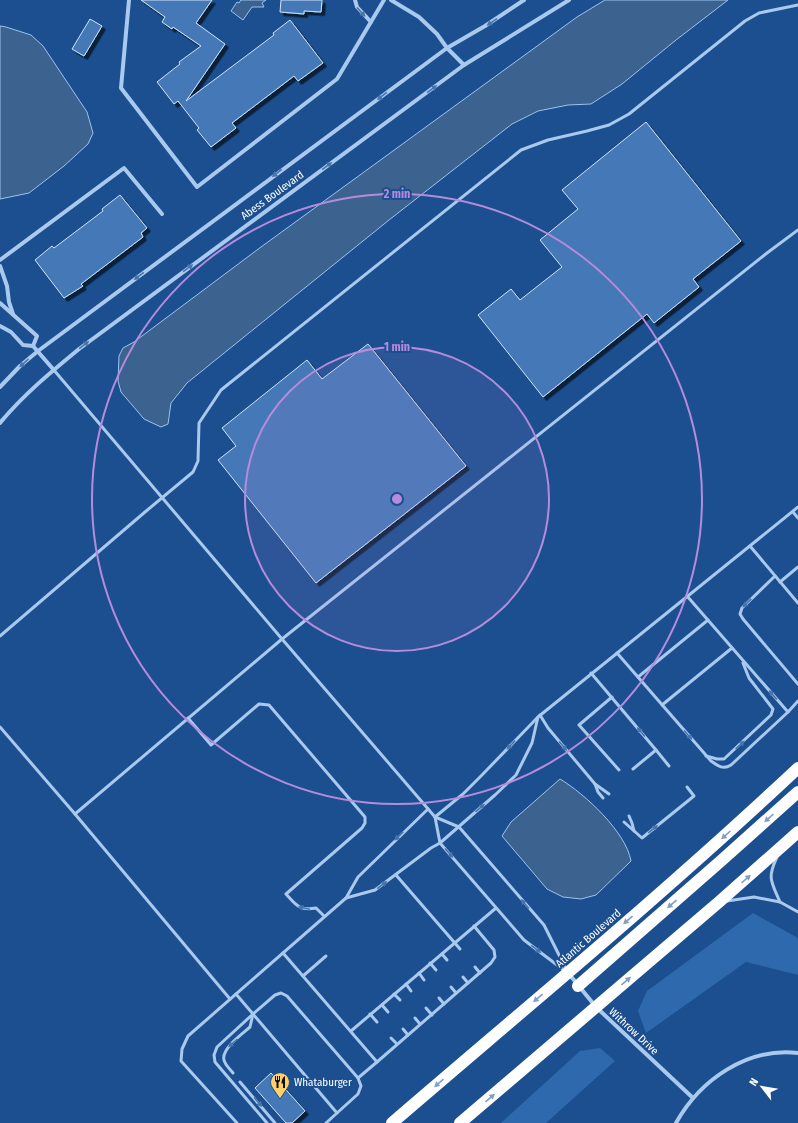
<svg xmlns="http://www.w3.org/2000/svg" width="798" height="1123" viewBox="0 0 798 1123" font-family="'Fira Sans Condensed',sans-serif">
  <defs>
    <filter id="shadow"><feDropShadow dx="3.5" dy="3.5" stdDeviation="0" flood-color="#0009"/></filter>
  </defs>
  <rect width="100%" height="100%" fill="#1b4f8f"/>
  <!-- green -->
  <g fill="#2e69ad">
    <path d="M 753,913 L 798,938 L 798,975 L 746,962 L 646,1033 L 638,1011 L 647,991 Z"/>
    <path d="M 600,1048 L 615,1061 L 546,1123 L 501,1123 L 580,1051 Z"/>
  </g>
  <!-- water -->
  <g fill="#3c6290" stroke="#9cc4f0">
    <path d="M 241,0 L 266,0 L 262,3 L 264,7 L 252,7 L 243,20 L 231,11 L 237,2 L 239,3 Z"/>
    <path d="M 605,0 L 728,0 L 676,40 L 622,84 L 591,104 L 568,105 L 538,111 L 512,124 L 389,220 L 187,383 L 171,403 L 168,424 L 161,427 L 144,419 L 121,392 L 118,381 L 119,356 L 123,348 L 134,342 L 261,247 L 577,17 Z"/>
    <path d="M 0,26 L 6,27 L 31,35 L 43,46 L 87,112 L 93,133 L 88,144 L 64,166 L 29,193 L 0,199 Z"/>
    <path d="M 560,779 C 585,794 626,832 631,861 L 596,895 L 581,899 L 563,897 L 547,889 L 502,836 L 511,822 Z"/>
  </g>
  <!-- building -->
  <g fill="#4478b7" stroke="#cfe3fa" filter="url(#shadow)">
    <path d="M 141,0 L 212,0 L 196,23 L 225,44 L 186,101 L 274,35 L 273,33 L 290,20 L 323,63 L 298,81 L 294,76 L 232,123 L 236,128 L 211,147 L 197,130 L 199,128 L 178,101 L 174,104 L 157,82 L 180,64 L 179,62 L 201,46 L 173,27 L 172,29 L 162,22 L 165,17 Z"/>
    <path d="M 281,0 L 322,0 L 321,12 L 304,11 L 304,14 L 280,12 Z"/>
    <path d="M 90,19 L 102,26 L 84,56 L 72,49 Z"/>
    <path d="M 646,122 L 741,241 L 693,279 L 699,287 L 654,323 L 647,314 L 543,397 L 478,315 L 511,289 L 520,300 L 562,267 L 540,240 L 578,209 L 562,190 Z"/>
    <path d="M 120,195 L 147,228 L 141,233 L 143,237 L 81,284 L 83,286 L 64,298 L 35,260 L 52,246 L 54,248 L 103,211 L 102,209 Z"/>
    <path d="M 368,344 L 466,466 L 316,583 L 218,460 L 236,446 L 222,428 L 307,360 L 322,379 Z"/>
    <path d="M 271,1073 L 305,1111 L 292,1123 L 286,1123 L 255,1088 Z"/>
  </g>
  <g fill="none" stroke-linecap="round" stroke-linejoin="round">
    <!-- lane -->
    <g stroke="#a9c9ee" stroke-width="3">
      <path d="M 53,369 L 282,639 L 435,817 L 459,827 L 544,925 L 567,971"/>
      <path d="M 793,512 L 798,518"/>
      <path d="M 750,546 L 798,603"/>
      <path d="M 775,576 L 742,608 L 740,614 L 743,619 L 798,684"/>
      <path d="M 780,582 L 798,567"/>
      <path d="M 0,636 L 145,512 L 193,472 L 198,461 L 199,423 L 221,390 L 521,150 L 548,140 L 587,131 L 609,125 L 629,114 L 745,21 L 759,13 L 798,5"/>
      <path d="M 617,653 L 711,761 C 718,766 723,770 731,765 L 788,712 L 687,596"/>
      <path d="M 591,673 L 656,750 L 633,769"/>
      <path d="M 638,677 L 708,620"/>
      <path d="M 612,697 L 579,725 L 619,770"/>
      <path d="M 662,705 L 732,648"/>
      <path d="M 788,712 L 798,701"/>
      <path d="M 540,715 L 548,728 L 595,784 L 598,792 L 603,798"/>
      <path d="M 188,718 L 211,745 L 259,704 L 269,705 L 365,817 L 365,823 L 362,828 L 286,894 C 296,905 299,911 316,908 L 324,916"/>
      <path d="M 0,727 L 75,814 L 230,999"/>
      <path d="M 656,750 L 669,766"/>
      <path d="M 706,756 L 717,759 L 724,759 L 771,715 L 773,709 L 749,678 L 743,663"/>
      <path d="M 595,784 L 609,794"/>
      <path d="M 75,814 L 282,639 L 767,253 L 798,230"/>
      <path d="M 629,816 L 632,823 L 634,831"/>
      <path d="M 435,817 L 463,794 L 482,775 L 538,717 L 798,507"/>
      <path d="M 435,817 L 440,843 L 524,940 L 565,971"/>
      <path d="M 624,822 L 642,838 L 694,796 L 687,787"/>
      <path d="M 777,857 C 767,878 771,881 780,902"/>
      <path d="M 396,875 L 460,949"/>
      <path d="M 346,898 L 375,890 L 431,848 L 440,843 L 495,795 L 516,775 L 532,743 L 538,717"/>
      <path d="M 727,901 L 754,897 L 780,902 L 798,912"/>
      <path d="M 283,953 L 377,1062 L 491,963 L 495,957 L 494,950 L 474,926"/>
      <path d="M 442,954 L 447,960"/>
      <path d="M 430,963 L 436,970"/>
      <path d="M 475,967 L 480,973"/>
      <path d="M 419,973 L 424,980"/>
      <path d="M 303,976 L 326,956"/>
      <path d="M 463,977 L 468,983"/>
      <path d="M 406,984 L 411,991"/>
      <path d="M 451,987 L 456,993"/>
      <path d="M 236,994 L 337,1113 L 326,1123"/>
      <path d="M 394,994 L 400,1000"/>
      <path d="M 439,998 L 444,1004"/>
      <path d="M 382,1005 L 388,1012"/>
      <path d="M 426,1008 L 432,1015"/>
      <path d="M 370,1014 L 377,1022"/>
      <path d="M 415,1018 L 420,1024"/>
      <path d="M 403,1029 L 408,1035"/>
      <path d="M 351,1031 L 496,908"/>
      <path d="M 391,1038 L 397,1044"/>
      <path d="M 233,1073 C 230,1069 225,1065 224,1060 C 221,1049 242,1034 250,1027 L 253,1014"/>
      <path d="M 358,1078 L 377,1062"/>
      <path d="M 240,1082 L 275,1123"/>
      <path d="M 237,1123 L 181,1061 L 182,1049 L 188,1036 L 346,898 L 358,877 L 428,809"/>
      <path d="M 267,1123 L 215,1062 L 214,1055 L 217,1047 L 253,1014 L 275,995 L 281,993 L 287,996 L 358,1078 L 361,1086 L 358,1094 L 337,1113"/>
    </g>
    <!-- street -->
    <g stroke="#a9c9ee" stroke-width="4">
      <path d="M 129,0 L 121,88 L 197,187 L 337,79 L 384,0"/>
      <path d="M 355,0 L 357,7 L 371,22"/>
      <path d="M 391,0 L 419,17 L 437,34 L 447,48 L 464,65"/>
      <path d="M 0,260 L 124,168 L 162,214"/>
      <path d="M 0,266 L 7,286 L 9,302 L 13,314"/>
      <path d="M 0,303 L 37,336 L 33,346"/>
      <path d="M 0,326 L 11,332 L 23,345 L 33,346 L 53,369"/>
      <path d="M 0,387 L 20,366 L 38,351 L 447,48 L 485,26 L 524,0"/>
      <path d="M 0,423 C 23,395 51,372 79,349 L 464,65 L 569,0"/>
      <path d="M 569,974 L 596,1007 L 693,1098"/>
      <path d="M 676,1123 C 700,1080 747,1047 798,1053"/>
    </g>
    <!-- highway -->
    <g stroke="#fff" stroke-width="12">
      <path d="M 578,986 L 722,860 L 798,792"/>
      <path d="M 392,1123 C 528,1006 667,891 798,768"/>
      <path d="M 460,1123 L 719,902 L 798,832"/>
    </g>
  </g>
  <!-- one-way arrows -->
  <defs><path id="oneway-solid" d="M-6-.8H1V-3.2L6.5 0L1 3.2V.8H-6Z"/></defs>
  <g fill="#4674ac">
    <use href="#oneway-solid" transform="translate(361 12) rotate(48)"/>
    <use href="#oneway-solid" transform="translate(492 22) rotate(146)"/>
    <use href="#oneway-solid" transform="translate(432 89) rotate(-36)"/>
    <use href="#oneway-solid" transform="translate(382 96) rotate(143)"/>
    <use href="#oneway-solid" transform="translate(327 166) rotate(-36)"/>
    <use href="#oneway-solid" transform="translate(277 173) rotate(143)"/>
    <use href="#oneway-solid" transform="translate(188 268) rotate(-36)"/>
    <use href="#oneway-solid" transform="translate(139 276) rotate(143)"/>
    <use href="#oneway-solid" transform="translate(84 345) rotate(-37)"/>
    <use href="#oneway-solid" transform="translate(24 363) rotate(138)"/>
    <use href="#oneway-solid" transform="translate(747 603) rotate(136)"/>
    <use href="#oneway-solid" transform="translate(773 695) rotate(-131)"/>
    <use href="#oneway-solid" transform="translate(641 732) rotate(-130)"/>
    <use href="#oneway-solid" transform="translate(688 735) rotate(49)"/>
    <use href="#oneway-solid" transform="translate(511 745) rotate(133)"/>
    <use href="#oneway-solid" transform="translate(740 745) rotate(-43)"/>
    <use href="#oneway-solid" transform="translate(563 746) rotate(50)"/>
    <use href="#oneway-solid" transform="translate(480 808) rotate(-41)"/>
    <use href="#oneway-solid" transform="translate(653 829) rotate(-39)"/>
    <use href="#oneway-solid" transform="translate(399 836) rotate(135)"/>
    <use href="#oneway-solid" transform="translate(449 853) rotate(49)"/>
    <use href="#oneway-solid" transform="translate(382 885) rotate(-37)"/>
    <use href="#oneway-solid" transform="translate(525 904) rotate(-131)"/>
    <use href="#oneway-solid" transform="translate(304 908) rotate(-168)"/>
    <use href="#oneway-solid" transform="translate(536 949) rotate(37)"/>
    <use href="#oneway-solid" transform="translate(233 1043) rotate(138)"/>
    <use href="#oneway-solid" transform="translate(258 1102) rotate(50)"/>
  </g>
  <g fill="#829ec1">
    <use href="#oneway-solid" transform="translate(769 818) rotate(138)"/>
    <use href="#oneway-solid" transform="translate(726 835) rotate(138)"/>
    <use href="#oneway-solid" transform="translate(746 879) rotate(-42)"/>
    <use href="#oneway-solid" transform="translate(672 904) rotate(139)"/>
    <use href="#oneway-solid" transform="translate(628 920) rotate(139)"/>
    <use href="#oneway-solid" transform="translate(626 981) rotate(-40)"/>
    <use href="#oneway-solid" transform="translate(538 998) rotate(139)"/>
    <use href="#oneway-solid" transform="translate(439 1083) rotate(139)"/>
    <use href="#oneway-solid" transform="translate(490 1098) rotate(-41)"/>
  </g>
  <!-- distance rings -->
  <circle cx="397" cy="499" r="152" fill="#b68bdc" fill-opacity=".12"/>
  <g fill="none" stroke="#b68bdc" stroke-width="2">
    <circle cx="397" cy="499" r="152"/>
    <circle cx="397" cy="499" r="305"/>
  </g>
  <!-- icons -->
  <defs>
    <g id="restaurant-pin" transform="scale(1)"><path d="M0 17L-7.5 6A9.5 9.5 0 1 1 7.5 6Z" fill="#ffd166" stroke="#1b4f8f"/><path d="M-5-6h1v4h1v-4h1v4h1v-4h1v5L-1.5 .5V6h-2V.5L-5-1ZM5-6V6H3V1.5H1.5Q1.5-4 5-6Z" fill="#111"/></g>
  </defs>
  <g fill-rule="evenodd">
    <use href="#restaurant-pin" x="280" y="1082"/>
  </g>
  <g text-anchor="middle" stroke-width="4" stroke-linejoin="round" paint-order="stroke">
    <!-- street labels -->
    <g font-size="11" fill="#fff" stroke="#1b4f8f">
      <text transform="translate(272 195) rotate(-36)" y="4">Abess Boulevard</text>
      <text transform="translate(588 938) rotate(-41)" y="4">Atlantic Boulevard</text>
      <text transform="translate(634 1031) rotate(43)" y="4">Withrow Drive</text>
    </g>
    <!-- poi labels -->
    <g font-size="11" fill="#fff" stroke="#1b4f8f" text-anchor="start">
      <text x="294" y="1086">Whataburger</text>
    </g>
  </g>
  <circle cx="397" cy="499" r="6" fill="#b68bdc" stroke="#1b4f8f" stroke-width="2"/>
  <g font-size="12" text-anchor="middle" font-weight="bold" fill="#b68bdc" stroke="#1b4f8f" stroke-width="4" stroke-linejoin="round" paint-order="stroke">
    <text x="397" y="198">2 min</text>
    <text x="397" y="351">1 min</text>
  </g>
  <!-- north arrow -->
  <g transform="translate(762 1087) rotate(301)" stroke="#1b4f8f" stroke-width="3" paint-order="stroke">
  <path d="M0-3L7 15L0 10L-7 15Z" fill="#ffffff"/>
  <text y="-6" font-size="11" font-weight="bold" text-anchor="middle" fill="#ffffff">N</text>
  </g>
</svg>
